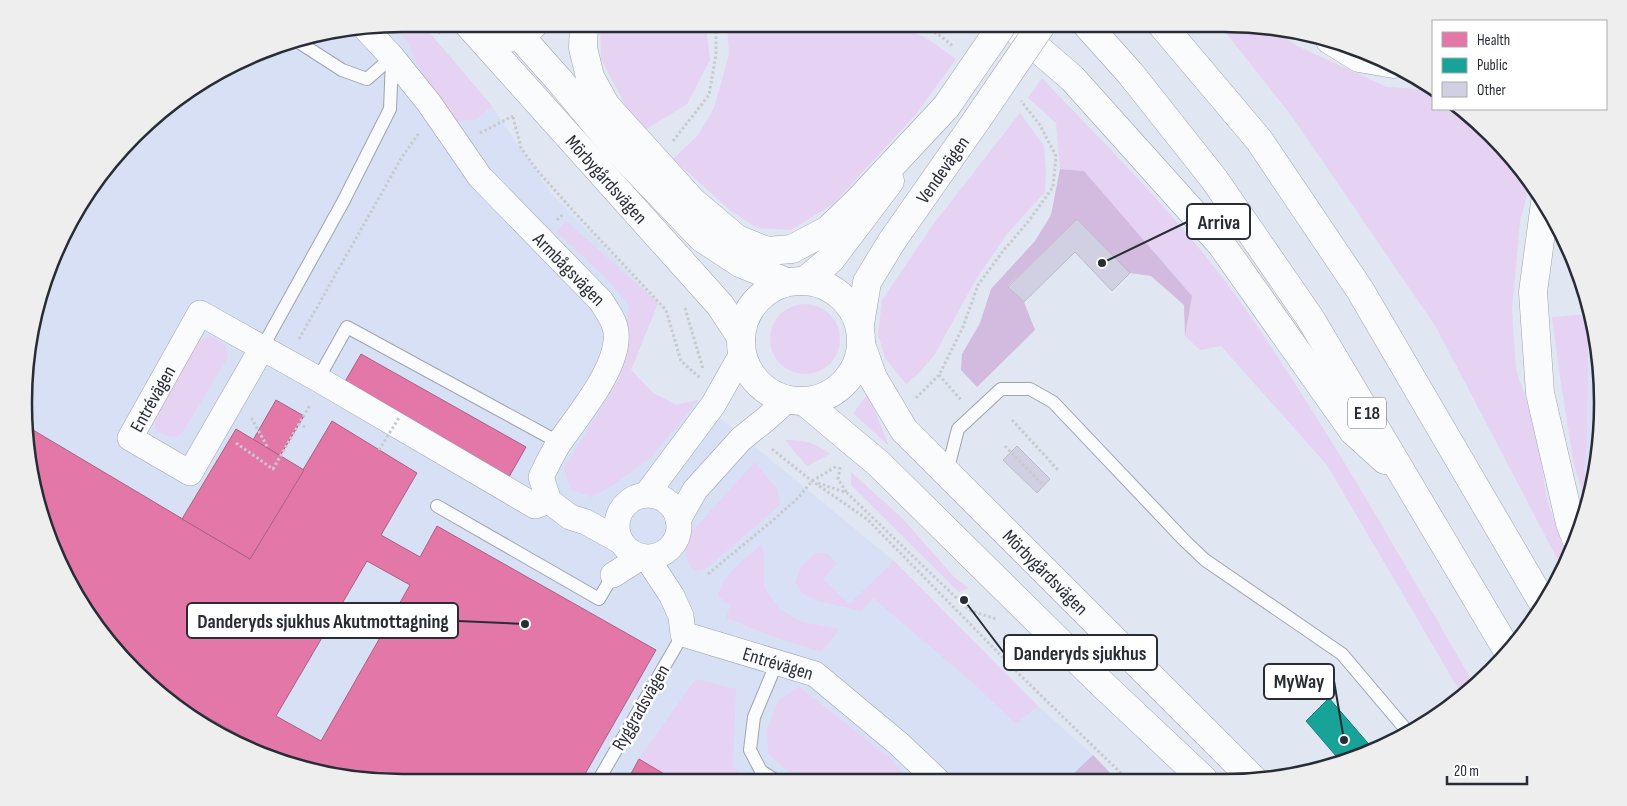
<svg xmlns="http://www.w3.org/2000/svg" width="1627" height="806" viewBox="0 0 1627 806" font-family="'Sofia Sans Condensed',sans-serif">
  <rect width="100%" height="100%" fill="#e1e6f3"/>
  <!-- built -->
  <g fill="#d8e0f6">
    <path d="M 403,24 L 422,24 L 492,106 L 550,192 L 658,303 L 631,370 L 653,393 L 676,405 L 698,400 L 894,561 L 1038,706 L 1093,755 L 1116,779 L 378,781 L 305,769 L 236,743 L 135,671 L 63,571 L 27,452 L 31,329 L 53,258 L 88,193 L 172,102 L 281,44 Z"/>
    <path d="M 1590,309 L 1600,353 L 1602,428 L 1591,495 L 1584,471 L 1587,439 Z"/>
  </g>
  <!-- green -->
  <g fill="#e6d2f2">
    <path d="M 403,24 L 422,24 L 492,106 L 475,120 L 444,121 L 407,41 L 393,25 Z"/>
    <path d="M 600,24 L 706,24 L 710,60 L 687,104 L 645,130 L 628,110 L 601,59 Z"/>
    <path d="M 727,24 L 895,24 L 928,39 L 956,59 L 916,114 L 833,204 L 791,230 L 757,228 L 731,211 L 673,159 L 698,135 L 714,108 L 729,55 Z"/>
    <path d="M 1220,25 L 1249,25 L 1272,28 L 1295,45 L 1387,87 L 1433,90 L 1433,109 L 1462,109 L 1509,153 L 1530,182 L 1520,222 L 1512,308 L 1516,369 L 1536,431 L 1547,499 L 1567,560 L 1561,566 L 1436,327 L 1293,118 Z"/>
    <path d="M 1042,78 C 1112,152 1185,223 1244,307 C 1328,428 1400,557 1474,684 L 1462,695 L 1327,465 L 1221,346 L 1200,350 L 1185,336 L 1192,296 L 1084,171 L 1060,169 L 1056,123 L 1028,98 Z"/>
    <path d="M 1020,113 L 1044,146 L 1046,171 L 1045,192 L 1007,234 L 976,279 L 935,354 L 918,374 L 906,384 L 885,358 L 878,334 L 882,300 L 932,226 Z"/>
    <path d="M 566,221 L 658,303 L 631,370 L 653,393 L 676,405 L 698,400 L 650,458 L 610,487 L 591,497 L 570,489 L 564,468 L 620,378 L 629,305 L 609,281 L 557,232 Z"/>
    <circle cx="805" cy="339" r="35"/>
    <path d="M 1589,314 L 1587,439 L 1584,471 L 1591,496 L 1588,508 L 1574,465 L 1560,377 L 1552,317 Z"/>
    <path d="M 211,336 L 225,345 L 228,357 L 184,430 L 177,437 L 168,436 L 156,431 L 154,420 L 198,340 Z"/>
    <path d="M 868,394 L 889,446 L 853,413 Z"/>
    <path d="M 785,440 C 804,440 814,442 830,454 L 807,466 Z"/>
    <path d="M 755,462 L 777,489 L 780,505 L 706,569 L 694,571 L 687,561 L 686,549 L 692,531 Z"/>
    <path d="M 851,472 L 902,518 L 954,577 L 968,588 L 959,592 L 851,485 Z"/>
    <path d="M 761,545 L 764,553 L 764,588 L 781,610 L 802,622 L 840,629 L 821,652 L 774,637 L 726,618 L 730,606 L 718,596 C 722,574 745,559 761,545 Z"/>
    <path d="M 816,553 L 827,553 L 837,563 L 823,579 L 849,604 L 894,561 L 1038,706 L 1016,724 L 973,683 L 873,598 L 862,611 L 818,601 L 802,593 L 795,582 L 802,565 Z"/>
    <path d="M 696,679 L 736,689 L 733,766 L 747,780 L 676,781 L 639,759 Z"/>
    <path d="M 799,687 L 891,759 L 908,780 L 804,780 L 785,769 L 768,753 L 767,729 L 779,700 Z"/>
  </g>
  <!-- forest -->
  <g fill="#d2bbdf">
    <path d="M 1060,169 L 1084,171 L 1192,296 L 1185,336 L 1184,305 L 1151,276 L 1130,273 L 1076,220 L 1008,286 L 1024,302 L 1035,330 L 977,387 L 961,370 L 962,354 L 980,323 L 991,289 L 1035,241 L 1051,215 Z"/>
    <path d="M 1093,755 L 1116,779 L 1072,780 L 1070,777 Z"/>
  </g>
  <!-- health -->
  <g fill="#e377a8" stroke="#ab6085" fill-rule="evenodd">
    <path d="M 361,354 L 526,447 L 509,477 L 343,385 Z"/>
    <path d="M 276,400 L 304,416 L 280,456 L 253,440 Z"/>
    <path d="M 332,421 L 417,473 L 381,535 L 420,557 L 437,526 L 656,650 L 581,781 L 378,781 L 305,769 L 256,751 L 259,746 L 173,698 L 135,671 L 63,571 L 27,452 L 28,427 L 250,559 ZM 367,561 L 410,585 L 321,741 L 276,716 Z"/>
    <path d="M 236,429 L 304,470 L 250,559 L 182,519 Z"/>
    <path d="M 639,759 L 676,781 L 627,781 Z"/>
  </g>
  <!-- public -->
  <path fill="#17a398" stroke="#1c7f7a" d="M 1329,698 L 1373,749 L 1342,763 L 1306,721 Z"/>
  <!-- building -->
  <g fill="#d0d0e2" stroke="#bbbcc6">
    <path d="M 1077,219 L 1130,273 L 1112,291 L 1075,252 L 1024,302 L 1008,287 Z"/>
    <path d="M 1017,446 L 1050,479 L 1037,493 L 1003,460 Z"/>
  </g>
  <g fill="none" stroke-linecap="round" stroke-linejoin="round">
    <!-- lane casing -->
    <g stroke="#a0a3ad" stroke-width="14">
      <g id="lane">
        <path d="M 297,41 L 342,70 L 367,79 L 392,57"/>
        <path d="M 262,348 L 343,202 L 390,109 L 392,60"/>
        <path d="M 318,379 L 347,327 L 560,443"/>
        <path d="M 1600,442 L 1602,401"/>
        <path d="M 947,472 L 958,429 L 1001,389 L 1030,389 L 1053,402 L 1185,541 L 1205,560 L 1342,654 L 1408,732"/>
        <path d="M 437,506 L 599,599 L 613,575"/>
        <path d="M 775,780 L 761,771 L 750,750 L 754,717 L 777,662"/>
        <path d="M 598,781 L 683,634"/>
      </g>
    </g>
    <!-- street casing -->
    <g stroke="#a0a3ad" stroke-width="26">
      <g id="street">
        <path id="s1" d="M 367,30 L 392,57 L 429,103 L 480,177 L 601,301 C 607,311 615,321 616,332 C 620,367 578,415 559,443 C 552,454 547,465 541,477 L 549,501 L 570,517 L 586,522 L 620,541"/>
        <path id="s2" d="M 262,348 L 190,473 L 130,438 L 200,313 L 318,379 L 535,506 L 549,501"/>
        <circle cx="648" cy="526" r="31"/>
        <path d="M 646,495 L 713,405 L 742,354"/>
        <path d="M 678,520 L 695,490 L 741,439 L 766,419 L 787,400"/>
        <path id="s3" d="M 647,558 L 672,596 L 681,616 L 683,634 L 815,674 L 899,744 L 937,780"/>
        <path d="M 613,575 L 641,557"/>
      </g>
    </g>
    <!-- secondary casing -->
    <g stroke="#a0a3ad" stroke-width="29">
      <g id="secondary">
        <path id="s4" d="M 468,24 L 720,305 L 741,337"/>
        <path d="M 509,24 L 559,80 L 614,146 L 702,238 L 740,263 L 786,282"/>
        <path d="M 806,280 L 831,259 L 890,181"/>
        <circle cx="801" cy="341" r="60"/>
        <path id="s5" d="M 860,324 L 867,282 L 892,241 L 976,121"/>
        <path id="s6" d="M 862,347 L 873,378 L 904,430 L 1253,779"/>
        <path d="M 805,402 L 879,464 L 1101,683 L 1203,779"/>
      </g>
    </g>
    <!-- highway casing -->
    <g stroke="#a0a3ad" stroke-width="29">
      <g id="highway">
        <path d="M 489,24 L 483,39 L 521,37 L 534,24"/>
        <path d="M 584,24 L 583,48 L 590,77 L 606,106 L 692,201 L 737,239 L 767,251 L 792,249 L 828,230 L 859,200 L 946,107"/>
        <path d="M 1009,24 L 1072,78 L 1221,244 L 1353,431 L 1385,460"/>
        <path d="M 1086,24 L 1130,73 L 1214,179 L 1310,318 L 1509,653"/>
        <path d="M 1161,24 L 1259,140 L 1360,290 L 1543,603"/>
        <path d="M 1330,40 L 1359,58 L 1394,64"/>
        <path d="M 1545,203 L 1533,292 L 1540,393 L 1570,523 L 1576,539"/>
      </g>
    </g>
    <!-- path -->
    <g stroke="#c8cace" stroke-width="3" stroke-dasharray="2.5 2.5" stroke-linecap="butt">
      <path d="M 432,24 L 442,35"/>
      <path d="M 916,24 L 938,34 L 954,47"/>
      <path d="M 513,117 L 521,148 L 536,169 L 576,214 L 666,310 L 681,361 L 700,378"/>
      <path d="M 480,133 L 513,116"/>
      <path d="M 673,141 L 709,95 L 716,54 L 716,24"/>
      <path d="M 557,220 L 564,213"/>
      <path d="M 685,308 L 703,369"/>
      <path d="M 299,339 L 402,157 L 419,133"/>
      <path d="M 939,375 L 962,401"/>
      <path d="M 916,398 L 939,375 L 963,327 L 978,285 L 1003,251 L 1028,222 L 1053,187 L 1056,156 L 1040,125 L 1021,101"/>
      <path d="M 253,418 L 252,419 L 268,448"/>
      <path d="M 1012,420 L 1059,471"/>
      <path d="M 305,427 L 299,424 L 310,405"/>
      <path d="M 236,443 L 273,469 L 299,424"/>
      <path d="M 1005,446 L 1044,486"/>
      <path d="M 772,449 L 812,481 L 867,519 L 1023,678 L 1127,779"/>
      <path d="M 840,467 L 838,479 L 847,493"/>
      <path d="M 818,483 L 847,493 L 969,610 L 996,619"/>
      <path d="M 708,574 L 771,522 L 798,498 L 812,481 L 837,466"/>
    </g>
    <!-- lane -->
    <use href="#lane" stroke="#fafbfd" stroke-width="12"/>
    <!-- street -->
    <use href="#street" stroke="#fafbfd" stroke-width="25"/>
    <!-- secondary -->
    <use href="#secondary" stroke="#fafbfd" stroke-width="28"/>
    <!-- highway -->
    <use href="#highway" stroke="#fafbfd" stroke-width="28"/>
    <!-- secondary-bridge casing -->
    <g stroke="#a0a3ad" stroke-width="29" stroke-linecap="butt">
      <g id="secondary-bridge">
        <path d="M 946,107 L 1003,24"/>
        <path d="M 976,121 L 1042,24"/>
      </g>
    </g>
    <!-- path-bridge -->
    <path stroke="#c8cace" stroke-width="3" stroke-dasharray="2.5 2.5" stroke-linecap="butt" d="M 379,450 L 400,416"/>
    <!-- secondary-bridge -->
    <use href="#secondary-bridge" stroke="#fafbfd" stroke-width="28"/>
  </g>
  <g text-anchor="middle" stroke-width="5" stroke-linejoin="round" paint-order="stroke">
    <!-- shield labels -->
    <rect fill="#fff" stroke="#686b71" stroke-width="1" x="1348" y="397.5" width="38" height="31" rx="4"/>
    <g font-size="18" font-weight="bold" fill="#282c34">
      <text x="1367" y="419">E 18</text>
    </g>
    <!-- street labels -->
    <g font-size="19" fill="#282c34" stroke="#fff">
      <text dy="7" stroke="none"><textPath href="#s5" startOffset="178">Vendevägen</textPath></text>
      <text dy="7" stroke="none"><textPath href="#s4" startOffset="208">Mörbygårdsvägen</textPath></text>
      <text dy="7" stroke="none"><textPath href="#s1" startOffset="314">Armbågsvägen</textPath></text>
      <text dy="7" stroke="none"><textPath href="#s2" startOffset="259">Entrévägen</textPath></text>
      <text dy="7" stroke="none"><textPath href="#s6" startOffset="294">Mörbygårdsvägen</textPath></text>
      <text dy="7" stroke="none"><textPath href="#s3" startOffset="185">Entrévägen</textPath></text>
      <text transform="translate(640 707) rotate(-60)" y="7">Ryggradsvägen</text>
    </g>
  </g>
  <!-- crop -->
  <path d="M0 0H1627V806H0ZM402 32H1224A370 370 0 0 1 1594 402V404A370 370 0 0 1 1224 774H402A370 370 0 0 1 32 404V402A370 370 0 0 1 402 32Z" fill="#eeeeef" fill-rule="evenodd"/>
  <path fill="none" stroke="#282c34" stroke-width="2.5" d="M402 32H1224A370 370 0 0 1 1594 402V404A370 370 0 0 1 1224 774H402A370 370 0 0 1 32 404V402A370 370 0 0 1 402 32Z"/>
  <!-- callouts -->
  <path fill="none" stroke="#282c34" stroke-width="2" d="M1102 263L1187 222M525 624L458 621M964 600L1004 653M1344 740L1334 681"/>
  <g fill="#282c34" stroke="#fff" stroke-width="2">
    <circle cx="1102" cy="263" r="5"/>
    <circle cx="525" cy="624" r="5"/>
    <circle cx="964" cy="600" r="5"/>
    <circle cx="1344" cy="740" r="5"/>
  </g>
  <g fill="#fff" stroke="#282c34" stroke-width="2">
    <rect x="1187" y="204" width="63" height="35" rx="5"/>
    <rect x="187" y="603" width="271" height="35" rx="5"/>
    <rect x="1004" y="635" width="153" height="35" rx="5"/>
    <rect x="1264" y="664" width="70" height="35" rx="5"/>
  </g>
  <g font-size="20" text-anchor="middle" font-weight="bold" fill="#282c34">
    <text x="1219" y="229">Arriva</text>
    <text x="323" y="628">Danderyds sjukhus Akutmottagning</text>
    <text x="1080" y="660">Danderyds sjukhus</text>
    <text x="1299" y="688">MyWay</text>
  </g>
  <!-- legend -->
  <rect x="1432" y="20" width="175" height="90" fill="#ffffff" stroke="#a9abae"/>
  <rect x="1442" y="32" width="25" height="15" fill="#e377a8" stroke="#a9abae"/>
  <text x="1477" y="45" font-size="15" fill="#282c34">Health</text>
  <rect x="1442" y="58" width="25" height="15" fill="#17a398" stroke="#a9abae"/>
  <text x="1477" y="70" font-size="15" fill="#282c34">Public</text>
  <rect x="1442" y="82" width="25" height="15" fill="#d0d0e2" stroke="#a9abae"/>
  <text x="1477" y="95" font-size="15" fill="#282c34">Other</text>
  <!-- scale -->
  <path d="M1447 776v8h80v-8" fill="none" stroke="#282c34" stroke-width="2.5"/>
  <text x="1454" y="776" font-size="15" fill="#282c34" stroke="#ffffff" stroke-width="4" paint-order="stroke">20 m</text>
</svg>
